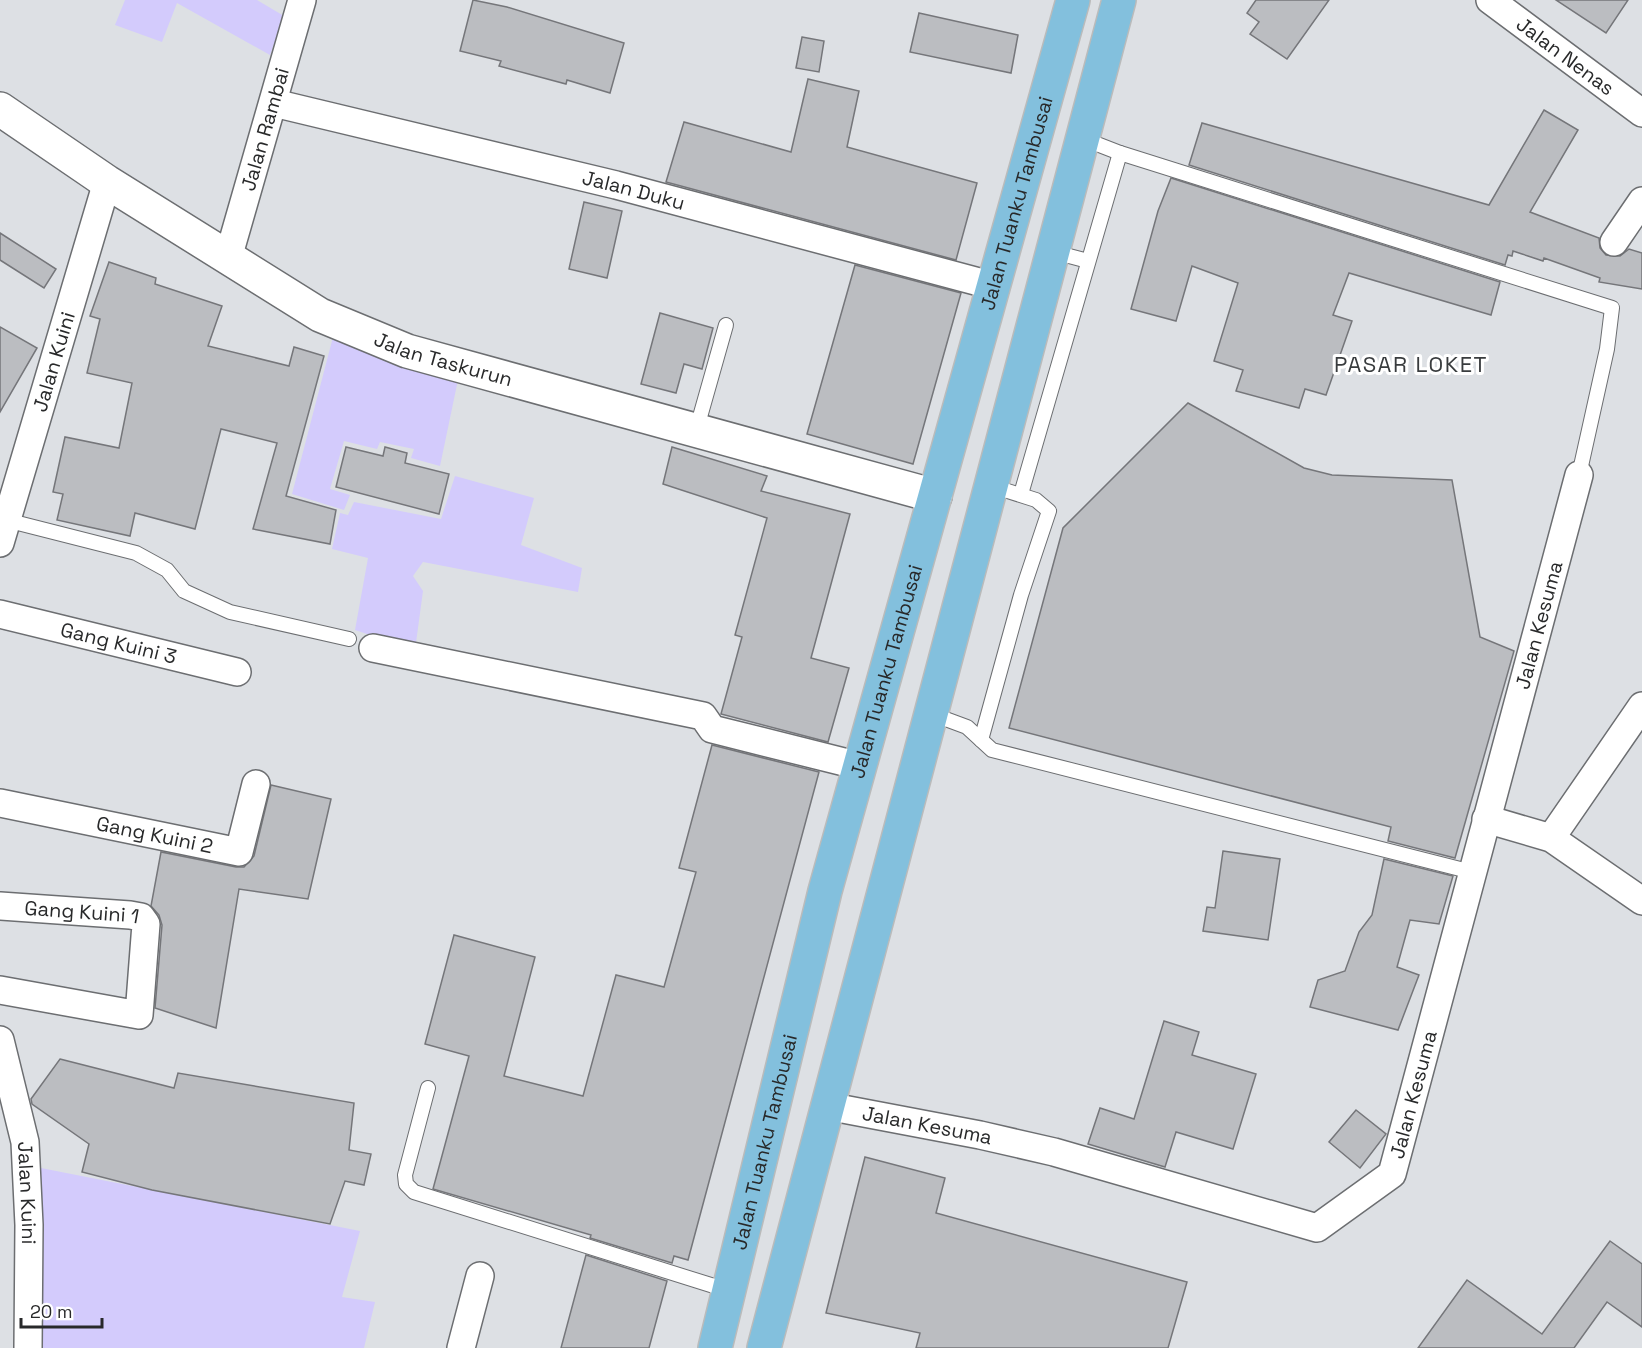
<svg xmlns="http://www.w3.org/2000/svg" width="1642" height="1348" viewBox="0 0 1642 1348" font-family="'Space Grotesk',sans-serif">
  <rect width="100%" height="100%" fill="#dde0e4"/>
  <!-- green -->
  <g fill="#d3cbfc">
    <path d="M 125,0 L 257,0 L 284,16 L 270,55 L 177,3 L 162,42 L 115,25 Z"/>
    <path d="M 333,337 L 459,375 L 440,466 L 411,458 L 414,449 L 380,442 L 377,449 L 344,441 L 330,489 L 350,495 L 344,510 L 292,494 Z"/>
    <path d="M 455,476 L 534,498 L 521,545 L 582,568 L 578,592 L 423,562 L 413,576 L 423,591 L 415,650 L 355,630 L 368,558 L 332,549 L 340,513 L 348,515 L 354,502 L 441,519 Z"/>
    <path d="M 41,1168 L 360,1231 L 342,1297 L 375,1302 L 364,1348 L 36,1348 Z"/>
  </g>
  <!-- building -->
  <g fill="#bbbdc1" stroke="#75767a" stroke-width="1.5">
    <path d="M 473,0 L 507,7 L 624,43 L 610,93 L 567,80 L 566,84 L 499,66 L 501,61 L 460,51 Z"/>
    <path d="M 1256,0 L 1329,0 L 1287,59 L 1250,34 L 1259,22 L 1247,13 Z"/>
    <path d="M 1556,0 L 1628,0 L 1606,33 Z"/>
    <path d="M 919,13 L 1018,35 L 1011,73 L 910,52 Z"/>
    <path d="M 802,37 L 824,41 L 819,72 L 796,68 Z"/>
    <path d="M 808,79 L 859,91 L 847,147 L 977,183 L 956,260 L 666,182 L 684,122 L 791,152 Z"/>
    <path d="M 1544,110 L 1578,130 L 1530,212 L 1599,238 L 1600,248 L 1606,255 L 1620,256 L 1629,249 L 1642,253 L 1642,289 L 1599,282 L 1600,278 L 1544,258 L 1543,261 L 1513,251 L 1512,256 L 1508,255 L 1505,265 L 1189,165 L 1202,123 L 1489,205 Z"/>
    <path d="M 1171,178 L 1500,282 L 1491,315 L 1349,273 L 1333,315 L 1352,321 L 1326,395 L 1305,389 L 1299,408 L 1236,391 L 1243,370 L 1214,361 L 1238,283 L 1192,266 L 1176,321 L 1131,309 L 1158,211 Z"/>
    <path d="M 584,202 L 622,211 L 607,278 L 569,269 Z"/>
    <path d="M 0,233 L 56,269 L 44,288 L 0,260 Z"/>
    <path d="M 109,262 L 156,278 L 155,284 L 222,306 L 208,346 L 289,366 L 294,347 L 324,356 L 286,496 L 336,510 L 330,544 L 253,529 L 277,443 L 221,429 L 195,529 L 135,513 L 130,536 L 57,520 L 63,494 L 53,492 L 65,437 L 119,448 L 132,383 L 87,373 L 100,319 L 90,316 Z"/>
    <path d="M 855,265 L 961,293 L 913,464 L 807,434 Z"/>
    <path d="M 660,313 L 713,328 L 702,369 L 684,364 L 676,393 L 641,384 Z"/>
    <path d="M 0,327 L 37,348 L 0,412 Z"/>
    <path d="M 1188,403 L 1304,468 L 1332,475 L 1452,480 L 1480,637 L 1514,651 L 1455,858 L 1388,841 L 1391,827 L 1009,728 L 1063,528 Z"/>
    <path d="M 346,447 L 383,456 L 385,447 L 407,453 L 405,463 L 449,474 L 439,514 L 336,487 Z"/>
    <path d="M 672,447 L 767,476 L 761,491 L 850,514 L 811,658 L 849,668 L 828,742 L 721,714 L 742,637 L 735,635 L 767,518 L 663,484 Z"/>
    <path d="M 712,745 L 819,772 L 688,1260 L 674,1256 L 672,1263 L 590,1238 L 591,1235 L 433,1189 L 469,1056 L 425,1044 L 454,935 L 535,957 L 504,1076 L 583,1096 L 616,975 L 664,987 L 696,872 L 679,868 Z"/>
    <path d="M 271,785 L 331,799 L 308,899 L 239,889 L 216,1028 L 155,1008 L 162,925 L 159,915 L 151,906 L 161,852 L 236,867 L 244,867 L 254,856 Z"/>
    <path d="M 1223,851 L 1280,859 L 1268,940 L 1203,931 L 1207,907 L 1215,908 Z"/>
    <path d="M 1384,859 L 1453,876 L 1439,924 L 1410,920 L 1397,967 L 1419,975 L 1398,1030 L 1310,1007 L 1318,980 L 1345,971 L 1359,932 L 1372,915 Z"/>
    <path d="M 1164,1021 L 1199,1032 L 1192,1055 L 1256,1074 L 1233,1149 L 1176,1132 L 1165,1167 L 1088,1144 L 1100,1108 L 1134,1119 Z"/>
    <path d="M 60,1059 L 174,1088 L 178,1073 L 354,1103 L 349,1150 L 371,1154 L 364,1185 L 345,1181 L 330,1224 L 152,1190 L 82,1172 L 89,1144 L 32,1104 L 31,1099 Z"/>
    <path d="M 1356,1110 L 1386,1134 L 1360,1168 L 1329,1142 Z"/>
    <path d="M 865,1157 L 945,1178 L 936,1213 L 1187,1282 L 1168,1348 L 916,1348 L 920,1333 L 826,1313 Z"/>
    <path d="M 1610,1241 L 1642,1264 L 1642,1327 L 1607,1302 L 1574,1348 L 1418,1348 L 1467,1280 L 1542,1334 Z"/>
    <path d="M 586,1255 L 667,1281 L 649,1348 L 561,1348 Z"/>
  </g>
  <g fill="none" stroke-linecap="round" stroke-linejoin="round">
    <!-- service casing -->
    <g stroke="#6c6e71" stroke-width="16">
      <g id="service">
        <path d="M 1084,139 L 1120,153"/>
        <path d="M 1054,252 L 1088,261"/>
        <path d="M 696,431 L 726,325"/>
        <path d="M 1021,494 L 1120,153 L 1612,308 L 1607,349 L 1579,475"/>
        <path d="M 6,520 L 136,553 L 167,570 L 184,591 L 230,612 L 349,639"/>
        <path d="M 932,714 L 967,727 L 992,750 L 1472,872"/>
        <path d="M 981,740 L 1021,595 L 1049,511 L 1036,500 L 992,486"/>
        <path d="M 428,1088 L 405,1175 L 406,1184 L 414,1192 L 730,1291"/>
      </g>
    </g>
    <!-- minor casing -->
    <g stroke="#6c6e71" stroke-width="30">
      <g id="minor">
        <path id="s1" d="M 1490,0 L 1642,113"/>
        <path id="s2" d="M 274,103 L 616,185 L 994,286"/>
        <path d="M 1614,242 L 1642,201"/>
        <path id="s3" d="M 228,258 L 302,0"/>
        <path id="s4" d="M 0,543 L 107,182"/>
        <path id="s5" d="M 0,614 L 237,672"/>
        <path d="M 373,648 L 703,716 L 712,729 L 860,766"/>
        <path id="s6" d="M 0,803 L 239,852 L 256,784"/>
        <path d="M 1486,819 L 1551,838 L 1642,901"/>
        <path d="M 1551,838 L 1642,706"/>
        <path id="s7" d="M 0,906 L 130,915 L 141,917 L 146,924 L 139,1015 L 0,990"/>
        <path id="s8" d="M 0,1040 L 25,1142 L 29,1225 L 28,1348"/>
        <path id="s9" d="M 827,1106 L 980,1135 L 1054,1152 L 1317,1228 L 1392,1174 L 1579,475"/>
        <path d="M 461,1348 L 480,1276"/>
      </g>
    </g>
    <!-- tertiary casing -->
    <g stroke="#6c6e71" stroke-width="36">
      <g id="tertiary">
        <path id="s10" d="M 0,109 L 107,182 L 320,315 L 407,351 L 935,496"/>
      </g>
    </g>
    <!-- primary casing -->
    <g stroke="#babbbb" stroke-width="36">
      <g id="primary">
        <path id="s11" d="M 715,1348 L 825,891 L 1073,0"/>
        <path d="M 764,1348 L 1119,0"/>
      </g>
    </g>
    <!-- service -->
    <use href="#service" stroke="#fff" stroke-width="14"/>
    <!-- minor -->
    <use href="#minor" stroke="#fff" stroke-width="27"/>
    <!-- tertiary -->
    <use href="#tertiary" stroke="#fff" stroke-width="33"/>
    <!-- primary -->
    <use href="#primary" stroke="#83c0dd" stroke-width="33"/>
  </g>
  <g text-anchor="middle" stroke-width="6" stroke-linejoin="round" paint-order="stroke">
    <!-- street labels -->
    <g font-size="20" fill="#28292a" stroke="#fff">
      <text dy="7" stroke="none"><textPath href="#s1" startOffset="94">Jalan Nenas</textPath></text>
      <text dy="7" stroke="none"><textPath href="#s3" startOffset="134">Jalan Rambai</textPath></text>
      <text dy="7" stroke="none"><textPath href="#s2" startOffset="370">Jalan Duku</textPath></text>
      <text dy="7" stroke="none"><textPath href="#s11" startOffset="1184">Jalan Tuanku Tambusai</textPath></text>
      <text dy="7" stroke="none"><textPath href="#s10" startOffset="512">Jalan Taskurun</textPath></text>
      <text dy="7" stroke="none"><textPath href="#s4" startOffset="189">Jalan Kuini</textPath></text>
      <text dy="7" stroke="none"><textPath href="#s9" startOffset="1166">Jalan Kesuma</textPath></text>
      <text dy="7" stroke="none"><textPath href="#s5" startOffset="122">Gang Kuini 3</textPath></text>
      <text dy="7" stroke="none"><textPath href="#s11" startOffset="698">Jalan Tuanku Tambusai</textPath></text>
      <text dy="7" stroke="none"><textPath href="#s6" startOffset="158">Gang Kuini 2</textPath></text>
      <text dy="7" stroke="none"><textPath href="#s7" startOffset="82">Gang Kuini 1</textPath></text>
      <text dy="7" stroke="none"><textPath href="#s9" startOffset="680">Jalan Kesuma</textPath></text>
      <text dy="7" stroke="none"><textPath href="#s9" startOffset="102">Jalan Kesuma</textPath></text>
      <text dy="7" stroke="none"><textPath href="#s11" startOffset="212">Jalan Tuanku Tambusai</textPath></text>
      <text dy="7" stroke="none"><textPath href="#s8" startOffset="156">Jalan Kuini</textPath></text>
    </g>
    <!-- quarter labels -->
    <g font-size="22" letter-spacing="1.5" fill="#393c3e" stroke="#fff">
      <text x="1411" y="372">PASAR LOKET</text>
    </g>
  </g>
  <!-- scale -->
  <path d="M21 1318v9h81v-9" fill="none" stroke="#28292a" stroke-width="3"/>
  <text x="30" y="1318" font-size="18" fill="#28292a" stroke="#ffffff" stroke-width="4.5" paint-order="stroke">20 m</text>
</svg>
